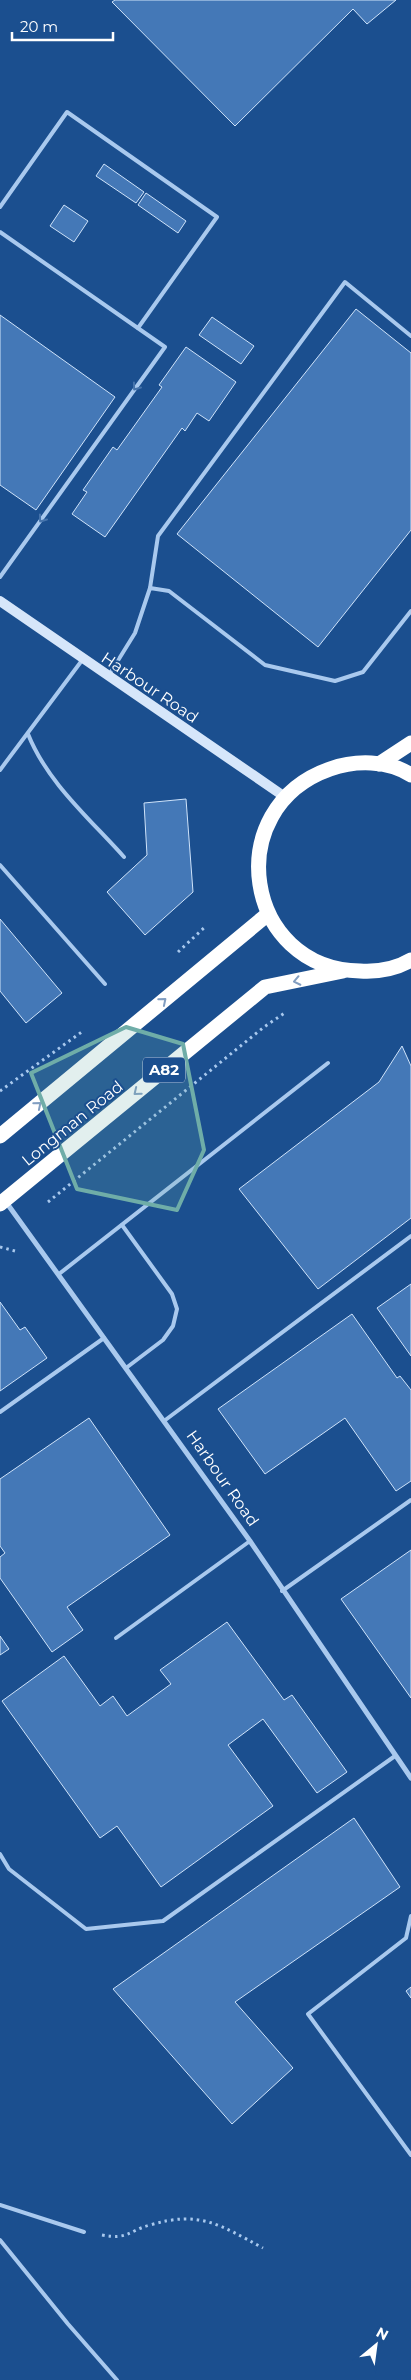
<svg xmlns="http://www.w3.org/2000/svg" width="411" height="2380" viewBox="0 0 411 2380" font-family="Montserrat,sans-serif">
  <rect width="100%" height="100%" fill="#1b4f8f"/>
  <!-- building -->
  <g fill="#4478b7" stroke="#cfe3fa">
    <path d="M 115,0 L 396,0 L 367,24 L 353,9 L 235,126 L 112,2 Z"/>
    <path d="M 104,164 L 144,192 L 136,203 L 96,176 Z"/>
    <path d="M 146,193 L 186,221 L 178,233 L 138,205 Z"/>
    <path d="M 64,205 L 88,221 L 74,242 L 50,226 Z"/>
    <path d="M 356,309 L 411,353 L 411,530 L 318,647 L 177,534 Z"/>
    <path d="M 0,315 L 115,397 L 36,510 L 0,485 Z"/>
    <path d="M 212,317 L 254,346 L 241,364 L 199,335 Z"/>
    <path d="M 186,347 L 236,382 L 209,421 L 197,413 L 185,431 L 182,428 L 105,537 L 72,514 L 87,492 L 83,490 L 113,447 L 117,450 L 162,387 L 159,385 Z"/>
    <path d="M 186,799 L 193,892 L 145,935 L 107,892 L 147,855 L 144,803 Z"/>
    <path d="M 0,919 L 62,993 L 26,1023 L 0,991 Z"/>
    <path d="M 402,1046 L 411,1066 L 411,1218 L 318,1289 L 239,1189 L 379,1082 Z"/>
    <path d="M 411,1284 L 411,1356 L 377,1308 Z"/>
    <path d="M 0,1302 L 20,1330 L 25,1327 L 47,1358 L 0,1391 Z"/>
    <path d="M 352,1314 L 397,1378 L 400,1376 L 411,1390 L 411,1481 L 396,1491 L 345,1418 L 265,1474 L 218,1409 Z"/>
    <path d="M 89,1418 L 170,1535 L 67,1607 L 83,1630 L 52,1652 L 0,1578 L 0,1557 L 5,1553 L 0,1546 L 0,1479 Z"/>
    <path d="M 411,1550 L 411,1698 L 341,1599 Z"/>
    <path d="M 227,1622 L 284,1700 L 292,1695 L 347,1772 L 317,1793 L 263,1719 L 228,1745 L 273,1806 L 161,1887 L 117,1826 L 100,1838 L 2,1701 L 64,1656 L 100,1706 L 113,1696 L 127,1716 L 171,1684 L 160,1670 Z"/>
    <path d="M 0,1636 L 9,1649 L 0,1655 Z"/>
    <path d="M 354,1818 L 400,1887 L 235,2002 L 293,2068 L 232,2124 L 113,1989 Z"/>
    <path d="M 411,1987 L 411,1998 L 406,1991 Z"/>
  </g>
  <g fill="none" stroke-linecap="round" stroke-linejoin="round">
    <!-- path -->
    <g stroke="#a9c9ee" stroke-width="3" stroke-dasharray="2.5 4" stroke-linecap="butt">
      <path d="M 178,952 L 205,927"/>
      <path d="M 0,1091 L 83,1031"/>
      <path d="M 48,1202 L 264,1027 L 286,1012"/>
      <path d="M 0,1247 L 15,1251"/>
      <path d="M 102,2235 C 128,2240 128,2231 150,2225 C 200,2210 220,2225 263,2248"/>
    </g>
    <!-- lane -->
    <g stroke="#a9c9ee" stroke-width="4">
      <path d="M 0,207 L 67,112 L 217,217 L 138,328"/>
      <path d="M 0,232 L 165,347 L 0,577"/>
      <path d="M 150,588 L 158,536 L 345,282 L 411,336"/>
      <path d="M 109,675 L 135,633 L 150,588 L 169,591 L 265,665 L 335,681 L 363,672 L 411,611"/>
      <path d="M 28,734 C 47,782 89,818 124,857"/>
      <path d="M 0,770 L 83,659"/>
      <path d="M 0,865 L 105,984"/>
      <path d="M 122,1225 L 172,1294 L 177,1309 L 173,1326 L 163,1340 L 126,1368"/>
      <path d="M 59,1274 L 328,1063"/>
      <path d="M 0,1412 L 104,1338"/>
      <path d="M 164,1421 L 411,1236"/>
      <path d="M 282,1591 L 411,1500"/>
      <path d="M 116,1638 L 250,1541"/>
      <path d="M 0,1854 L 9,1869 L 86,1929 L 163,1921 L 395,1756"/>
      <path d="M 411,1916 L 406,1938 L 308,2014 L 411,2155"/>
      <path d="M 0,2205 L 84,2232"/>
      <path d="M 0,2240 L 68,2324 L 117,2380"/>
    </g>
    <!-- street -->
    <path stroke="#a9c9ee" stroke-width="5" d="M 6,1202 L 250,1541 L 411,1778"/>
    <!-- secondary -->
    <path stroke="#d6e6fa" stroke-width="10" d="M 0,601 L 285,797"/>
    <!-- highway -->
    <g stroke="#fff" stroke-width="15">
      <path d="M 379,764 L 411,743"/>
      <path d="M 411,775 C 388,760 355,760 330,769 C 219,808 244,969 360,971 C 377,972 396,969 411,960"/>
      <path d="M 0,1136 L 268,914"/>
      <path d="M 0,1204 L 265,987 L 343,971"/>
    </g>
  </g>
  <!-- one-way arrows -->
  <defs><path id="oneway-chevron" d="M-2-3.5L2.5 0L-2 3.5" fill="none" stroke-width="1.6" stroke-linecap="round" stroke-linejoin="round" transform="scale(1.25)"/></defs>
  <g stroke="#4674ac">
    <use href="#oneway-chevron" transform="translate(136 387) rotate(126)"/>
    <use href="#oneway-chevron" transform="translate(42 519) rotate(126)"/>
  </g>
  <g stroke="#829ec1">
    <use href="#oneway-chevron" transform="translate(297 981) rotate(168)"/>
    <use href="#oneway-chevron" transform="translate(163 1001) rotate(-40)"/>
    <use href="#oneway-chevron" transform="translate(137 1092) rotate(141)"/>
    <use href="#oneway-chevron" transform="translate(38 1105) rotate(-40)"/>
  </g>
  <!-- marked area -->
  <path fill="#6fada8" fill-opacity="0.2" stroke="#6fada8" stroke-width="4" stroke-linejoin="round" d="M 126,1027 L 183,1044 L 204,1150 L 177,1210 L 77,1189 L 31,1073 Z"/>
  <g text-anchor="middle" stroke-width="4" stroke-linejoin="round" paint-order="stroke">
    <!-- shield labels -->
    <rect fill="#1b4f8f" stroke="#bbcadd" stroke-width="1" x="143" y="1057.5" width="42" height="25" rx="4"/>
    <g font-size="15" font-weight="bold" fill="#fff">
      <text x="164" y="1075">A82</text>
    </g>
    <!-- street labels -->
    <g font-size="16" fill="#fff" stroke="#1b4f8f">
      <text transform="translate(150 687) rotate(34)" y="6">Harbour Road</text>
      <text transform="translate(72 1123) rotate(-39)" y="6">Longman Road</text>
      <text transform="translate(223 1478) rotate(55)" y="6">Harbour Road</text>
    </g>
  </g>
  <!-- north arrow -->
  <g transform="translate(376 2345) rotate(29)" stroke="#1b4f8f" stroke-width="4" paint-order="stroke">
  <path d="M0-4L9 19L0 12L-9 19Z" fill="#ffffff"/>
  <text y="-8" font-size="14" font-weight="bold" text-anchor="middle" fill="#ffffff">N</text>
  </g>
  <!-- scale -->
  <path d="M12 32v8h101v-8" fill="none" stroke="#ffffff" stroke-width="2.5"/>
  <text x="20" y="32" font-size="15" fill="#ffffff" stroke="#1b4f8f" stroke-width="4" paint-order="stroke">20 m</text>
</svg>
